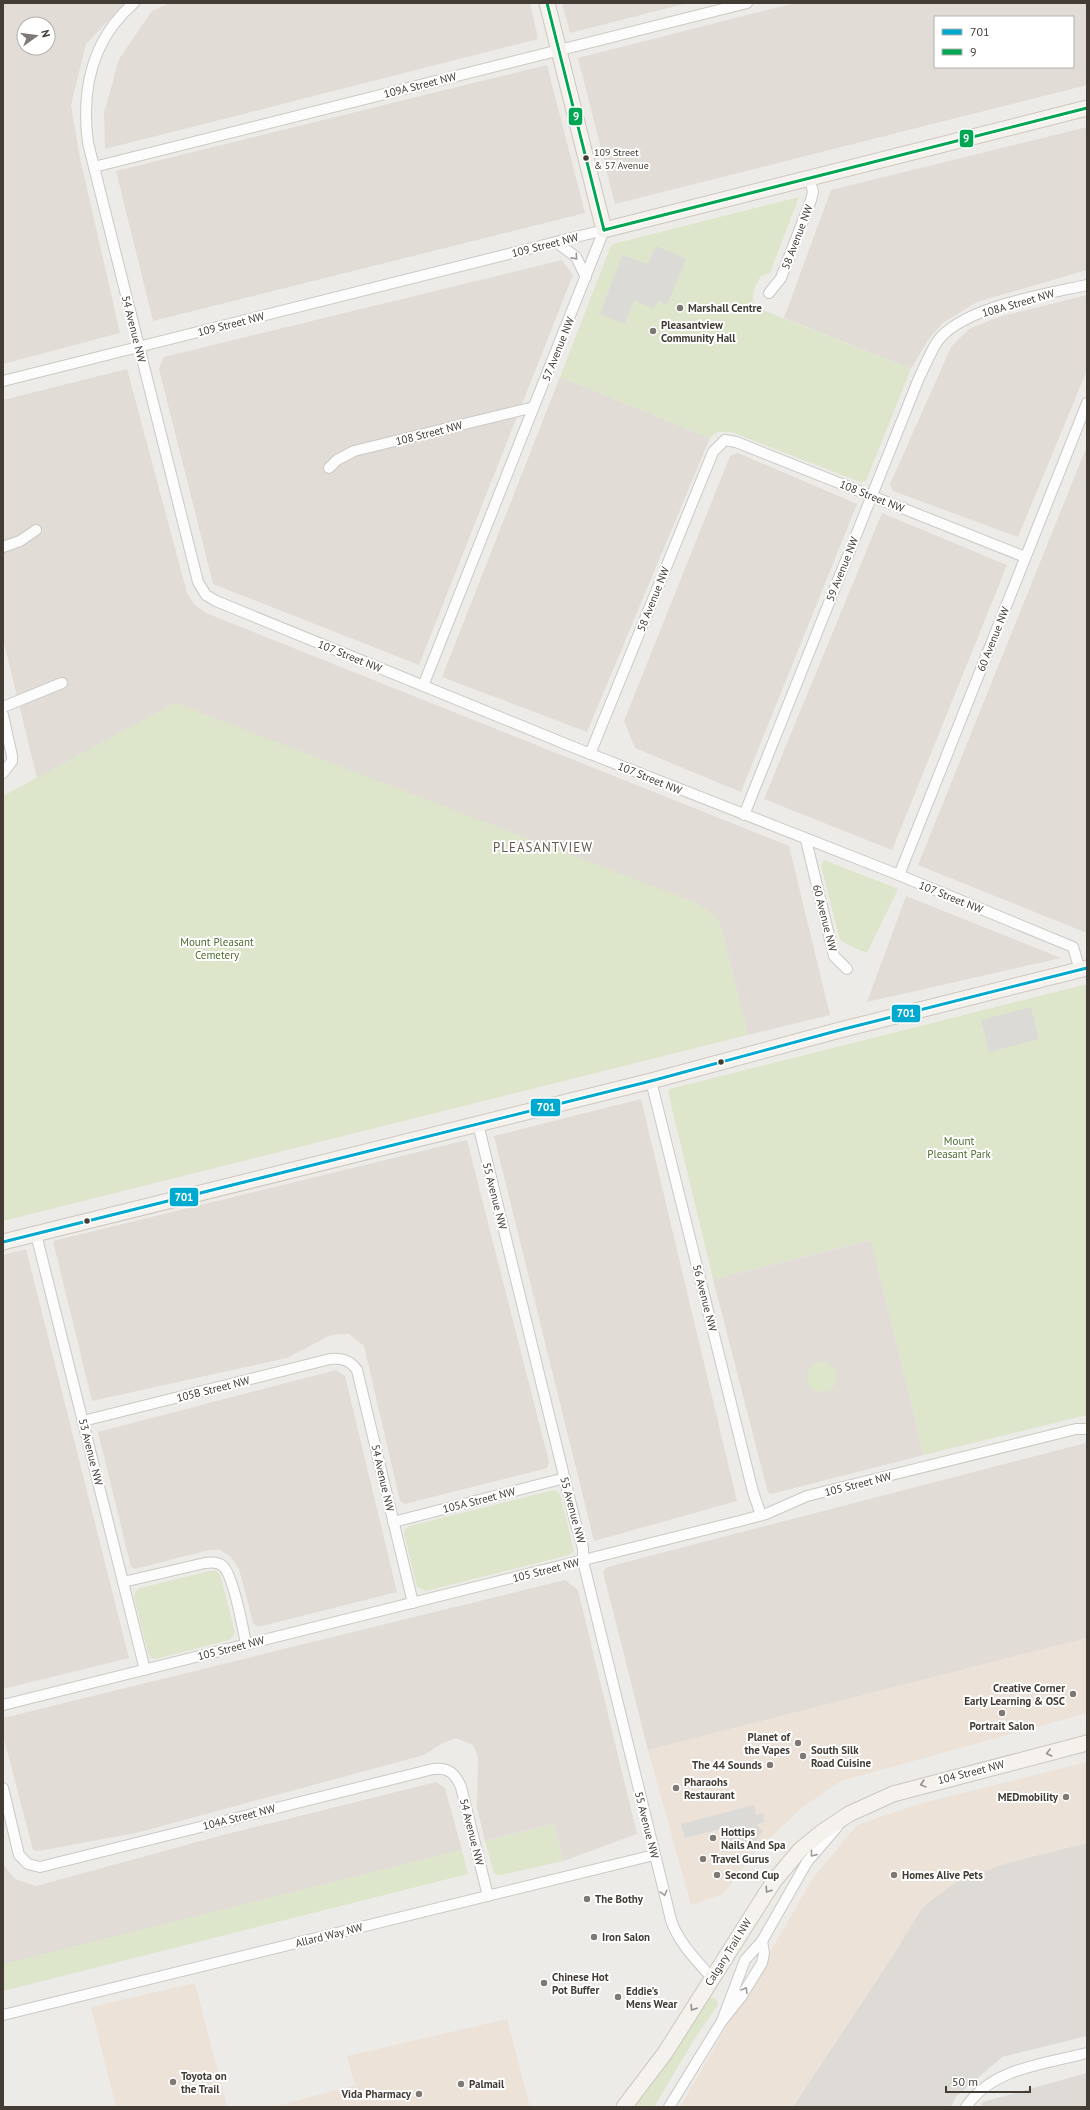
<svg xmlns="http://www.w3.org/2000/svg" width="1090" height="2110" viewBox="0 0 1090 2110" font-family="'PT Sans',sans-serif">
  <rect width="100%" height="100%" fill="#edebe8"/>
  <!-- residential -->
  <g fill="#e1dcd5" fill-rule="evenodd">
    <path d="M 3,3 L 125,3 L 86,44 L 71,105 L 80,158 L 120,333 L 3,364 ZM 24,24 L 48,24 L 48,48 L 24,48 Z"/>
    <path d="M 169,3 L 530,3 L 538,39 L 105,149 L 104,113 L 119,59 L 152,11 Z"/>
    <path d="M 562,3 L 688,3 L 570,33 Z"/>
    <path d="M 795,3 L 1087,3 L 1087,85 L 615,204 L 578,58 ZM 935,17 L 1073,17 L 1073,67 L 935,67 Z"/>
    <path d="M 547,65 L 585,213 L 153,321 L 116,171 Z"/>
    <path d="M 1087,127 L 1087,270 L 977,302 L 943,323 L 928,340 L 911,369 L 784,318 L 831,190 Z"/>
    <path d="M 562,260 L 573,275 L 419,665 L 213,584 L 159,369 L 164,357 Z"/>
    <path d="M 1087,295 L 1087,370 L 1018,537 L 893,491 L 890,484 L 951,347 L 969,329 L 999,317 Z"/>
    <path d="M 127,369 L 187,593 L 194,604 L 206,613 L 789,846 L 830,1015 L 748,1035 L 719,920 L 175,703 L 37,778 L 3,639 L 3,400 Z"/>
    <path d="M 560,377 L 710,438 L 587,732 L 442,677 Z"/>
    <path d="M 1087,446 L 1087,933 L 918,865 Z"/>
    <path d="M 738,453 L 857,504 L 741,792 L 635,748 L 624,721 L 730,456 Z"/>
    <path d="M 882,513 L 1007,565 L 892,850 L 764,799 Z"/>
    <path d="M 906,896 L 1061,958 L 867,1002 Z"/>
    <path d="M 641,1099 L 737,1501 L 594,1541 L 494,1136 Z"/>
    <path d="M 467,1140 L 549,1462 L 547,1468 L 405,1504 L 400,1501 L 364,1346 L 349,1334 L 340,1334 L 329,1336 L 287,1358 L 92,1401 L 53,1241 Z"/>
    <path d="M 871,1240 L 924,1455 L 771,1494 L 768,1493 L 713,1279 Z"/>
    <path d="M 26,1249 L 129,1658 L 3,1689 L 3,1255 Z"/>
    <path d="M 336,1370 L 345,1376 L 397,1592 L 258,1627 L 253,1623 L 239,1569 L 230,1556 L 220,1550 L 209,1550 L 135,1569 L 131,1567 L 98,1432 Z"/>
    <path d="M 1086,1443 L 1087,1638 L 648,1750 L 603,1572 L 607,1567 Z"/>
    <path d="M 565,1580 L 578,1590 L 637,1834 L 563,1861 L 554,1824 L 485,1841 L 477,1808 L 478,1757 L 473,1745 L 456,1738 L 441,1744 L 424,1755 L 136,1833 L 39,1851 L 33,1850 L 3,1735 L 3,1718 Z"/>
    <path d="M 436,1782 L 445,1788 L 462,1850 L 3,1964 L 3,1864 L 15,1879 L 36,1886 L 219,1836 Z"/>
  </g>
  <!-- commercial -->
  <g fill="#ece2d8">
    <path d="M 1087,1638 L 1087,1713 L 841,1781 L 803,1807 L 757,1850 L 723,1894 L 691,1905 L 648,1750 Z"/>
    <path d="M 1087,1762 L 1087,1843 L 1007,1863 L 922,1908 L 894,1954 L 793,2107 L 680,2107 L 813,1878 L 857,1825 L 918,1804 Z"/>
    <path d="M 195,1983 L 227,2107 L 116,2107 L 91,2007 Z"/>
    <path d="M 507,2019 L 530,2107 L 273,2107 L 355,2085 L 347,2056 Z"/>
  </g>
  <!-- industrial -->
  <g fill="#dedbd7">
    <path d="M 1087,1843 L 1087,2036 L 1002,2057 L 956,2097 L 951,2107 L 793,2107 L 894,1954 L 922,1908 L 956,1882 L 1007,1863 Z"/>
    <path d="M 1087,2073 L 1087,2107 L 980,2107 L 983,2102 Z"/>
  </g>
  <!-- green -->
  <g fill="#dde6ca">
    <path d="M 799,197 L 770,273 L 761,276 C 755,286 750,295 755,307 L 911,369 L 866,481 L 860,482 L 731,432 L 717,432 L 710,438 L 560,377 L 610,248 L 613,244 Z"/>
    <path d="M 175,703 L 699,904 L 719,920 L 748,1035 L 3,1221 L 3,796 Z"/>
    <path d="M 824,860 L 898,889 L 867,953 C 863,952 842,942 840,940 L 821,866 Z"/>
    <path d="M 1087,984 L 1087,1415 L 924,1455 L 871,1240 L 713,1279 L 668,1092 L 670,1089 Z"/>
    <circle cx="822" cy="1377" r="15"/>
    <path d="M 554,1490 L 558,1492 L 561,1497 L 574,1551 L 569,1555 L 426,1591 L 417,1587 L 404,1534 L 405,1530 L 409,1526 Z"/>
    <path d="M 209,1571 L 216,1571 L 220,1574 L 235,1632 L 233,1637 L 229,1640 L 156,1659 L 151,1658 L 148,1653 L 134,1597 L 135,1592 L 140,1588 Z"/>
    <path d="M 554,1824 L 563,1861 L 501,1875 L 494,1874 L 485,1841 Z"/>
    <path d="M 462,1850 L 468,1874 L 3,1991 L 3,1964 Z"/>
    <path d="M 707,1995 L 717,2000 L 718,2005 L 695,2038 L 654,2107 L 629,2107 Z"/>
  </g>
  <!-- parking -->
  <g fill="#dcdad7">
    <path d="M 656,246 L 686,259 L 667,305 L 658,301 L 654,309 L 634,300 L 625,324 L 600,314 L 622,255 L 648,264 Z"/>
    <path d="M 1031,1007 L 1039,1039 L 989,1052 L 981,1020 Z"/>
    <path d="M 754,1805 L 756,1815 L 763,1813 L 764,1822 L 757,1825 L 763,1831 L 750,1847 L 744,1843 L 724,1853 L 719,1833 L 726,1831 L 725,1828 L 685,1838 L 681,1824 Z"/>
  </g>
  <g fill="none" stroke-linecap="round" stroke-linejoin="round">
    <!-- street casing -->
    <g stroke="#cbc9c5" stroke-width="12">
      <g id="street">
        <path d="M 134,3 C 92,39 81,90 88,143 L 198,582 L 206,595 L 216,601 L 573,747 L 899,875 L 1073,947 L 1080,970"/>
        <path d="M 94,167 L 747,3"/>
        <path d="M 556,242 L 576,257 L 586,277"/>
        <path d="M 769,293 L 781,278 L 811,200 L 813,192 L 809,177"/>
        <path d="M 3,381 L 604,230"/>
        <path d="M 329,468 L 337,460 L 354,451 L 534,407"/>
        <path d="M 3,547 L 20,541 L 36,530"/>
        <path d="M 423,686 L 604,230"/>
        <path d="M 3,707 L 62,683"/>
        <path d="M 3,715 L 12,756 L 12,761 L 3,773"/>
        <path d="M 590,754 L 713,452 L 725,440 L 736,442 L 1025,557"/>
        <path d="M 744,815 L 919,378 C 925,366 930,353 937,342 C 961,307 1047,294 1087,285"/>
        <path d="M 806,840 L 834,956 L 847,969"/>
        <path d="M 899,875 L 1087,403"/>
        <path d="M 651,1081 L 753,1492 L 761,1515"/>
        <path d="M 478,1124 L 575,1521 L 583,1548 L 583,1561 L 671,1920 C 678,1942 697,1961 712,1978"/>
        <path d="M 36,1234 L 145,1670"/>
        <path d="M 83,1421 L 330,1359 C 342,1358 350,1360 357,1370 L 413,1603"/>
        <path d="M 393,1522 L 565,1478"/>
        <path d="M 123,1582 L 205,1563 C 211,1562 218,1562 223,1566 C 233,1575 243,1628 246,1644"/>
        <path d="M 3,1705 L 740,1521 L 766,1514 L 807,1496 L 1076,1429 L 1087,1429"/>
        <path d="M 3,1788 L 19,1855 L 28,1864 L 40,1867 L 433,1769 C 448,1767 455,1773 461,1787 L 488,1896"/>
        <path d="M 3,2015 L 654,1855"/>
        <path d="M 722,2021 L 745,1960 L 762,1941 L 807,1862 L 837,1827"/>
        <path d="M 669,2107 L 722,2021 L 741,1997 L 762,1963 L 764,1953 L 762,1941"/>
        <path d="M 966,2107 C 992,2068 1044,2064 1087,2053"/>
      </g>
    </g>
    <!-- secondary casing -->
    <g stroke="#ccc7bf" stroke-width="17">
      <g id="secondary">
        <path d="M 547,3 L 604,230 L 1087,108"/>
        <path d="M 3,1242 L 651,1081 L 840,1030 L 1087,968"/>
        <path d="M 624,2107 L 665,2053 L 774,1881 L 800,1850 L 822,1832 L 849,1814 L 893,1794 L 1087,1743"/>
      </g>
    </g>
    <!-- street -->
    <use href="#street" stroke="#fcfcfc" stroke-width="10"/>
    <!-- secondary -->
    <use href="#secondary" stroke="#f5f2ee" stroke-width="15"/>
    <!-- bus-1 casing -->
    <g stroke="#fff" stroke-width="6">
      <path id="bus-1" d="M 3,1242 L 651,1081 L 840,1030 L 1087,968"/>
    </g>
    <!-- bus-2 casing -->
    <g stroke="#fff" stroke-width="6">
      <g id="bus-2">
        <path d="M 547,3 L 604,230"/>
        <path d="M 604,230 L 1087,108"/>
      </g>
    </g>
    <!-- bus-1 -->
    <use href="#bus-1" stroke="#00a9ce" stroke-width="3"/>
    <!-- bus-2 -->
    <use href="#bus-2" stroke="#00a651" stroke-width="3"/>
  </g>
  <!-- one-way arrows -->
  <defs><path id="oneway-chevron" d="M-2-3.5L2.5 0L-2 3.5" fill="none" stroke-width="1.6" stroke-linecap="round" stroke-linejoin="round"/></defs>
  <g stroke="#9f9c98">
    <use href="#oneway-chevron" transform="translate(575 257) rotate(48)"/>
    <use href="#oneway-chevron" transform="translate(813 1854) rotate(129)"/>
    <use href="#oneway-chevron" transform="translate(664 1893) rotate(76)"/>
    <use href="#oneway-chevron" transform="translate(745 1990) rotate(-59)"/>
  </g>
  <g stroke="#938e88">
    <use href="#oneway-chevron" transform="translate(1049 1753) rotate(166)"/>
    <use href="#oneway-chevron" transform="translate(923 1784) rotate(165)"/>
    <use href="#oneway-chevron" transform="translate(768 1890) rotate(124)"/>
    <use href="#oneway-chevron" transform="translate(693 2008) rotate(122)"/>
  </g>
  <!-- markers -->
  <g fill="#423c35" stroke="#fff" stroke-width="1.5">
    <circle cx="586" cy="158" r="3.5"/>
    <circle cx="721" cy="1062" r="3.5"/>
    <circle cx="87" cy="1221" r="3.5"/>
  </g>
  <g fill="#7e7974" stroke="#fff" stroke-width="1.5">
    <circle cx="680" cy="308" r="4"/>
    <circle cx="653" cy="331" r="4"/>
    <circle cx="1073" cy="1694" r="4"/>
    <circle cx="1002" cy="1713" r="4"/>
    <circle cx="798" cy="1743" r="4"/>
    <circle cx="803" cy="1756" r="4"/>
    <circle cx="770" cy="1765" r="4"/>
    <circle cx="676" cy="1788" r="4"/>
    <circle cx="1066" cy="1797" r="4"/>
    <circle cx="713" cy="1838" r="4"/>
    <circle cx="703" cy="1859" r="4"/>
    <circle cx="717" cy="1875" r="4"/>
    <circle cx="894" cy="1875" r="4"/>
    <circle cx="587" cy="1899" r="4"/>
    <circle cx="594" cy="1937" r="4"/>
    <circle cx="544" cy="1983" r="4"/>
    <circle cx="618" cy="1997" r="4"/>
    <circle cx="173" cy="2082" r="4"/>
    <circle cx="461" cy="2084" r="4"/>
    <circle cx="419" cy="2094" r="4"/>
  </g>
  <g text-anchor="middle" stroke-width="4" stroke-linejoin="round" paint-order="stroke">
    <!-- bus labels -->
    <g font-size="10" fill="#423c35" stroke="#fff" text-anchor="start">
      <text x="594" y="156">109 Street<tspan x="594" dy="13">&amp; 57 Avenue</tspan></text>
    </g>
    <!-- street labels -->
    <g font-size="11" fill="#423c35" stroke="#fff">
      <text transform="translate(420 85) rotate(-14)" y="4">109A Street NW</text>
      <text transform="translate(797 237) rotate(-69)" y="4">58 Avenue NW</text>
      <text transform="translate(545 245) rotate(-14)" y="4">109 Street NW</text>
      <text transform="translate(1018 303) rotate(-16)" y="4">108A Street NW</text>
      <text transform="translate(231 324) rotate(-14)" y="4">109 Street NW</text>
      <text transform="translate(134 329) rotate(76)" y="4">54 Avenue NW</text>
      <text transform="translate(558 349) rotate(-68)" y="4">57 Avenue NW</text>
      <text transform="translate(429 433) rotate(-14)" y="4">108 Street NW</text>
      <text transform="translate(872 496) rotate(22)" y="4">108 Street NW</text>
      <text transform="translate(842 569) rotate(-68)" y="4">59 Avenue NW</text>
      <text transform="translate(653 599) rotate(-68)" y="4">58 Avenue NW</text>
      <text transform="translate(993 639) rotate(-68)" y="4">60 Avenue NW</text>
      <text transform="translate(350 656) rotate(22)" y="4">107 Street NW</text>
      <text transform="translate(650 778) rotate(22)" y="4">107 Street NW</text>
      <text transform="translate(951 897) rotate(22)" y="4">107 Street NW</text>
      <text transform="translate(825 918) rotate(76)" y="4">60 Avenue NW</text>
      <text transform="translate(495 1196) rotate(76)" y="4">55 Avenue NW</text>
      <text transform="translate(705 1298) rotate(76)" y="4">56 Avenue NW</text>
      <text transform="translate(213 1389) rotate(-14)" y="4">105B Street NW</text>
      <text transform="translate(91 1452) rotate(76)" y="4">53 Avenue NW</text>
      <text transform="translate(383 1478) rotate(77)" y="4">54 Avenue NW</text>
      <text transform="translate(858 1484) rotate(-14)" y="4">105 Street NW</text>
      <text transform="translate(479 1500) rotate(-14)" y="4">105A Street NW</text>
      <text transform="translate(573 1510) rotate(75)" y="4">55 Avenue NW</text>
      <text transform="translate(546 1570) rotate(-14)" y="4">105 Street NW</text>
      <text transform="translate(231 1648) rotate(-14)" y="4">105 Street NW</text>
      <text transform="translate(971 1772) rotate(-14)" y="4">104 Street NW</text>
      <text transform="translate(239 1817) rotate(-14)" y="4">104A Street NW</text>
      <text transform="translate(647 1825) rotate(76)" y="4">55 Avenue NW</text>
      <text transform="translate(472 1832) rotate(76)" y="4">54 Avenue NW</text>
      <text transform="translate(329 1935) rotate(-14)" y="4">Allard Way NW</text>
      <text transform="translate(728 1952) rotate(-58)" y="4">Calgary Trail NW</text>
    </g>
    <!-- poi labels -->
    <g font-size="11" font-weight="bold" fill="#423c35" stroke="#fff" text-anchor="start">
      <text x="688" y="312">Marshall Centre</text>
      <text x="661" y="329">Pleasantview<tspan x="661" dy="13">Community Hall</tspan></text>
      <text x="1065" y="1692" text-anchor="end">Creative Corner<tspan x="1065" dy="13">Early Learning &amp; OSC</tspan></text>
      <text x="1002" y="1730" text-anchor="middle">Portrait Salon</text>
      <text x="790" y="1741" text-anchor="end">Planet of<tspan x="790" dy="13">the Vapes</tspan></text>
      <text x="811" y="1754">South Silk<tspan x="811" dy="13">Road Cuisine</tspan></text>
      <text x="762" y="1769" text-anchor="end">The 44 Sounds</text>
      <text x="684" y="1786">Pharaohs<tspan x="684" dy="13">Restaurant</tspan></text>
      <text x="1058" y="1801" text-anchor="end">MEDmobility</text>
      <text x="721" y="1836">Hottips<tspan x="721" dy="13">Nails And Spa</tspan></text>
      <text x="711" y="1863">Travel Gurus</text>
      <text x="725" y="1879">Second Cup</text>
      <text x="902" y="1879">Homes Alive Pets</text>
      <text x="595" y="1903">The Bothy</text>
      <text x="602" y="1941">Iron Salon</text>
      <text x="552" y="1981">Chinese Hot<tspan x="552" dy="13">Pot Buffer</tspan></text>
      <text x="626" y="1995">Eddie's<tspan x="626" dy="13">Mens Wear</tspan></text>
      <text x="181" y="2080">Toyota on<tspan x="181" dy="13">the Trail</tspan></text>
      <text x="469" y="2088">Palmail</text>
      <text x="411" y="2098" text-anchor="end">Vida Pharmacy</text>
    </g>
    <!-- park labels -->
    <g font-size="11" fill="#4c6d2f" stroke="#fff">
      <text x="217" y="946">Mount Pleasant<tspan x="217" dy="13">Cemetery</tspan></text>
      <text x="959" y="1145">Mount<tspan x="959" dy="13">Pleasant Park</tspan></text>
    </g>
    <!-- quarter labels -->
    <g font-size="13" letter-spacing="1" fill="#64584d" stroke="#fff">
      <text x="543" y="852">PLEASANTVIEW</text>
    </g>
  </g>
  <g stroke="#fff" stroke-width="1.5">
    <rect x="568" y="107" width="15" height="19" rx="4" fill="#00a651"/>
    <rect x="959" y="129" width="15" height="19" rx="4" fill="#00a651"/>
    <rect x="891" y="1004" width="30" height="19" rx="4" fill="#00a9ce"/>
    <rect x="530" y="1098" width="31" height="19" rx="4" fill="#00a9ce"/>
    <rect x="169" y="1187" width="30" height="20" rx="4" fill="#00a9ce"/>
  </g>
  <g font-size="11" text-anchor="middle" font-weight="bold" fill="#fff">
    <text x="576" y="120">9</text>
    <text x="966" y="142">9</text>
    <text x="906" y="1017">701</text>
    <text x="546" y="1111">701</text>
    <text x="184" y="1201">701</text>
  </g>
  <!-- border -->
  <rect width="1090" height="2110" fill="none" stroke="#423c35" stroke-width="8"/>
  <!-- legend -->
  <rect x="934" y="16" width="140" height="52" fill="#ffffff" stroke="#b3b1ae"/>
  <rect x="942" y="29" width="20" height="6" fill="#00a9ce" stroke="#b3b1ae"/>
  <text x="970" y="36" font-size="12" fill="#423c35">701</text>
  <rect x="942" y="49" width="20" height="6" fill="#00a651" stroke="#b3b1ae"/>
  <text x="970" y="56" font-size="12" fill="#423c35">9</text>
  <!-- north arrow -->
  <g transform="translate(36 36) rotate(76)"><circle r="19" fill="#ffffff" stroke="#b3b1ae"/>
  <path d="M0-3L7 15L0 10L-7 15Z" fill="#7e7974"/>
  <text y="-6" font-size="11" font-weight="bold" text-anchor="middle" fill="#423c35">N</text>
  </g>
  <!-- scale -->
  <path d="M946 2086v6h84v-6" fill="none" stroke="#423c35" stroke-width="2"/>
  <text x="952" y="2086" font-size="12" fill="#423c35" stroke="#ffffff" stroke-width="3" paint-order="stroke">50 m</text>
</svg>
